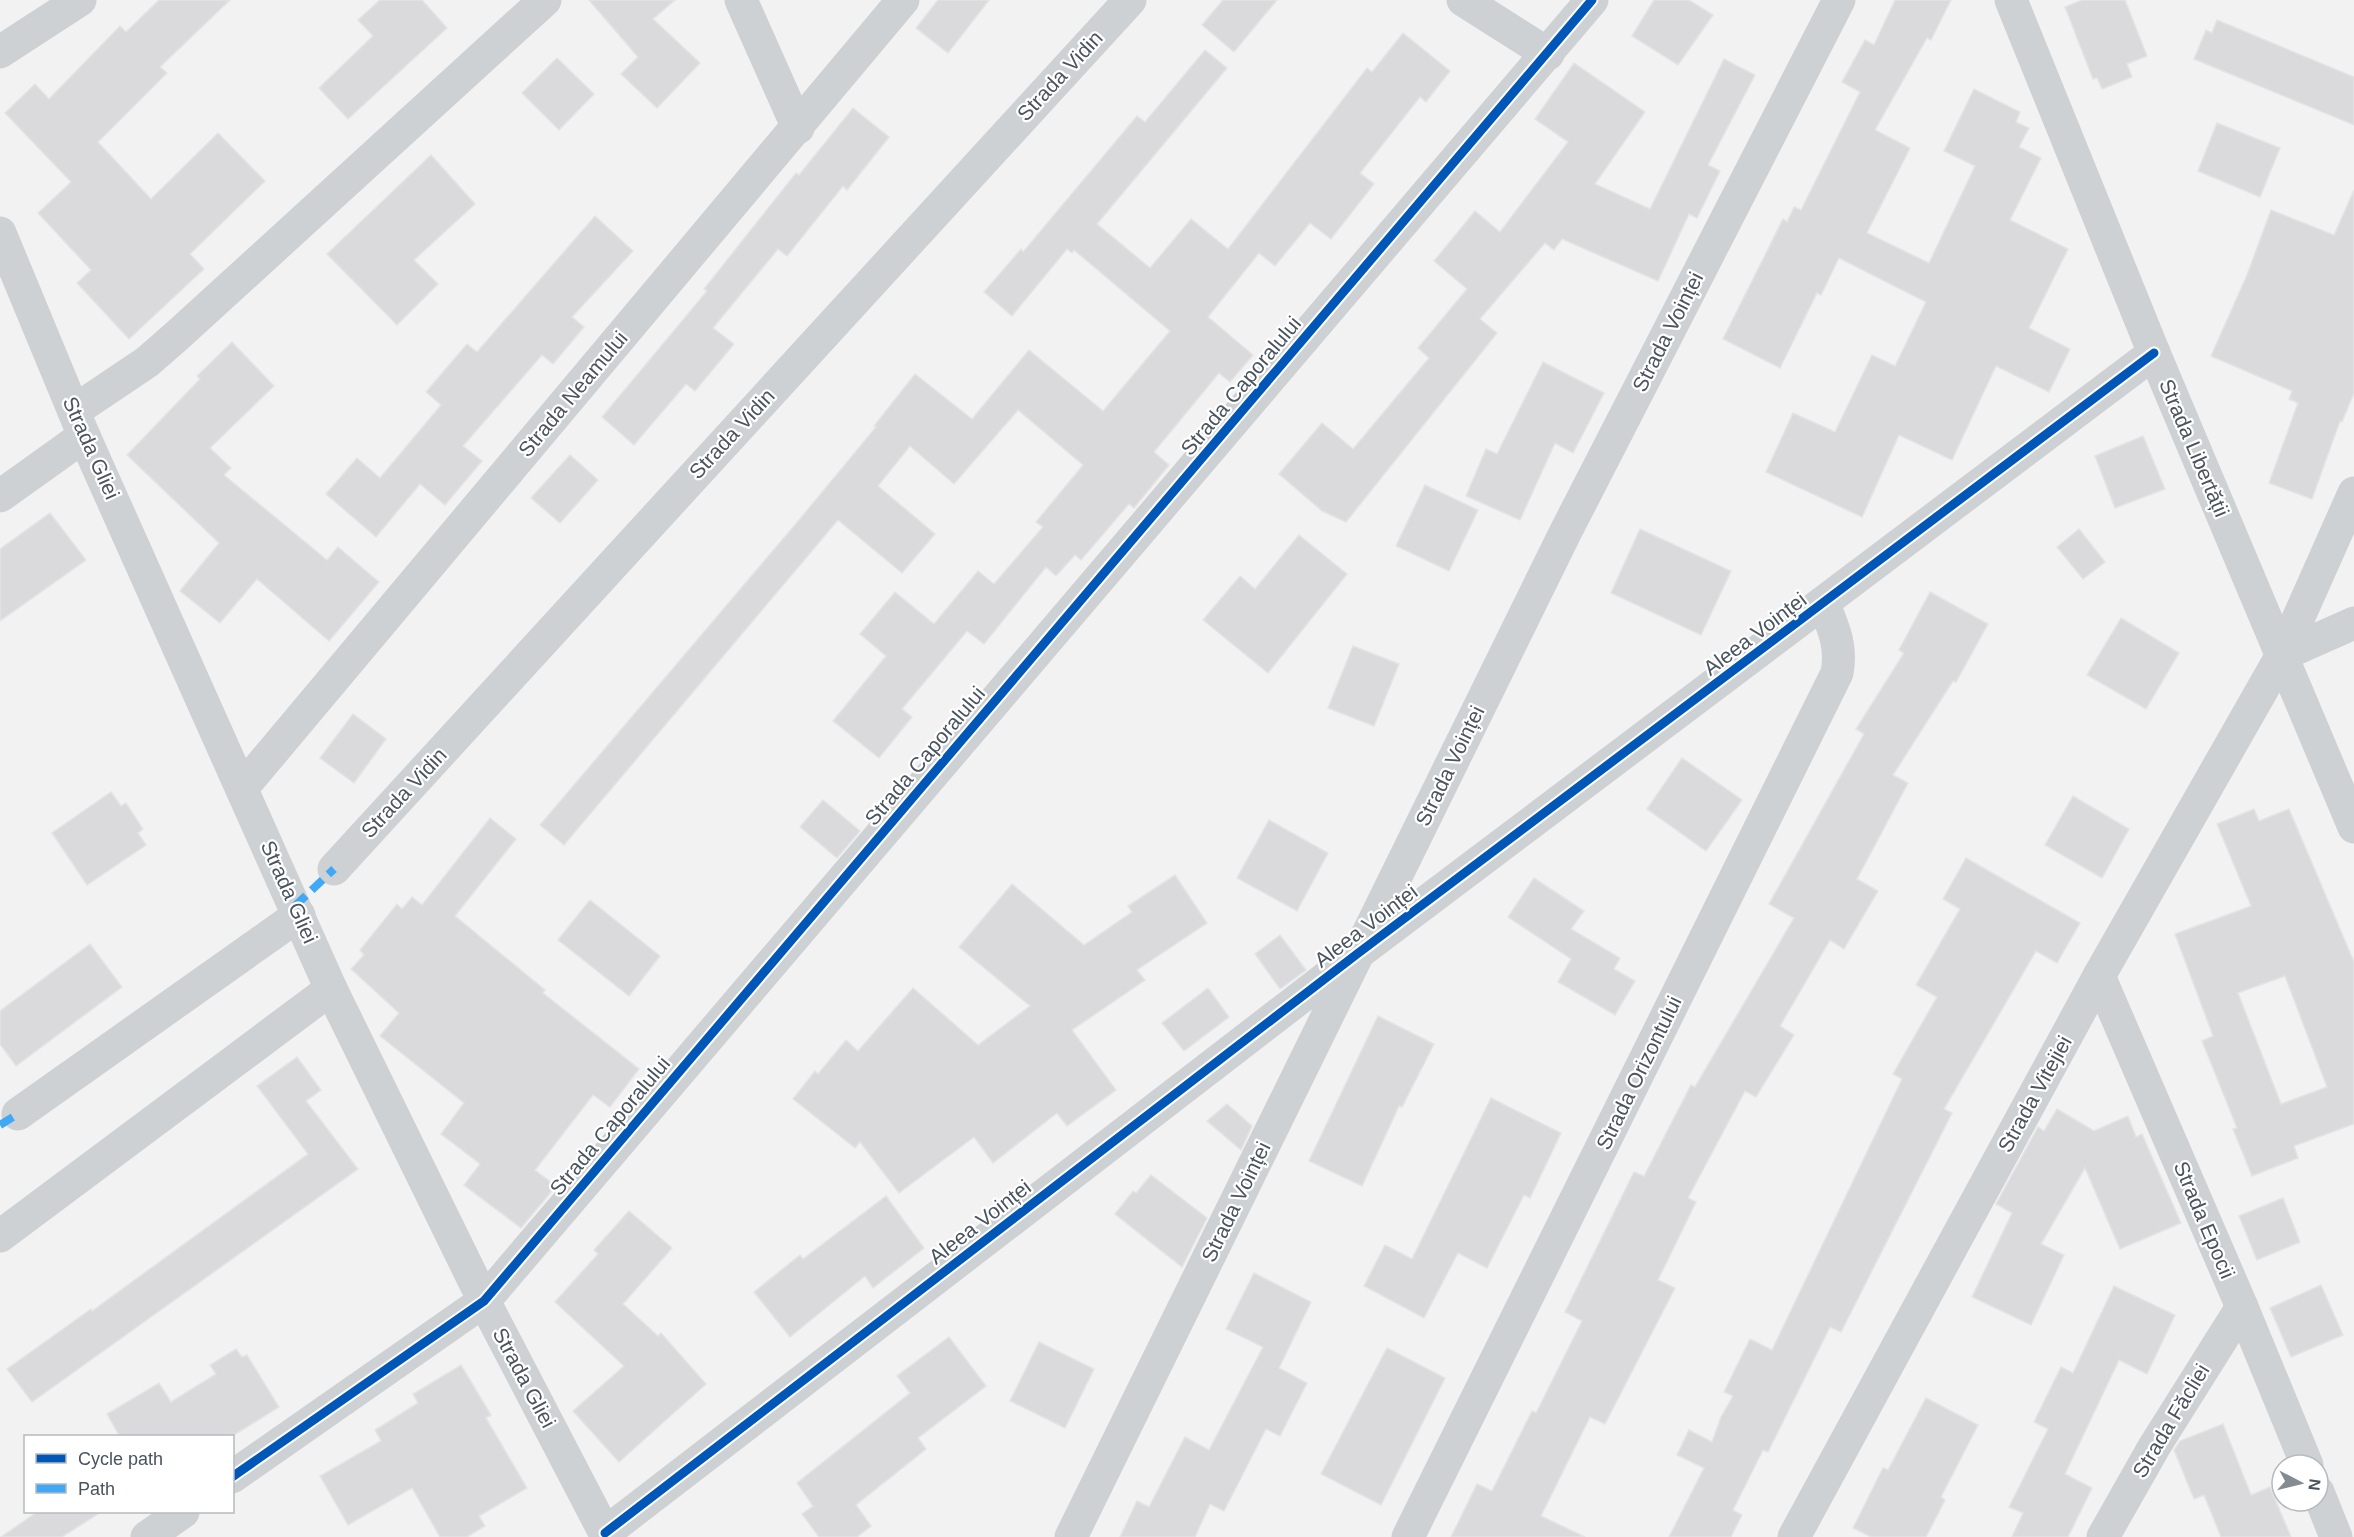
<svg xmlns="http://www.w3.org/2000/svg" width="2354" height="1537" viewBox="0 0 2354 1537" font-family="Helvetica,sans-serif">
  <rect width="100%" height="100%" fill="#f3f2f2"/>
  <!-- building -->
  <g fill="#dadadc" stroke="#e4e4e5" stroke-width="1.5" fill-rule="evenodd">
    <path d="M 159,0 L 230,0 L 160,67 L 167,73 L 98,142 L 151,199 L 218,133 L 265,181 L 190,254 L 204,269 L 129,339 L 77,283 L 91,270 L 38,213 L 71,182 L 5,113 L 35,84 L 49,99 L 120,26 L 126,32 Z"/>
    <path d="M 380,0 L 422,0 L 447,28 L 348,119 L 319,88 L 373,36 L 358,20 Z"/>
    <path d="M 589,0 L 675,0 L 653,19 L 700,63 L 657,108 L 621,74 L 638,57 Z"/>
    <path d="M 938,0 L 989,0 L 948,53 L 916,28 Z"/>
    <path d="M 1223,0 L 1277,0 L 1234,52 L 1202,25 Z"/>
    <path d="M 1654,0 L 1689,0 L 1713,15 L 1678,65 L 1632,36 Z"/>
    <path d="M 1895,0 L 1951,0 L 1931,40 L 1927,38 L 1875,130 L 1910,148 L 1867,233 L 1929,263 L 1975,166 L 1944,151 L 1974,89 L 2020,112 L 2016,122 L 2029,128 L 2019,147 L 2041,158 L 2010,220 L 2068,249 L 2029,328 L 2070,349 L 2049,392 L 1996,366 L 1952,460 L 1899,435 L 1862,517 L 1766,472 L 1793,413 L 1835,432 L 1872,355 L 1895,366 L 1926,302 L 1839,258 L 1821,295 L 1817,293 L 1780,368 L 1723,339 L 1783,219 L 1787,222 L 1794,207 L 1801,210 L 1860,92 L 1842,82 L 1865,40 L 1874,45 Z"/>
    <path d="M 2082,0 L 2125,0 L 2147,56 L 2127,64 L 2132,77 L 2102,89 L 2097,78 L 2093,79 L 2065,7 Z"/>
    <path d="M 2217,20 L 2354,77 L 2354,125 L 2194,59 L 2206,30 L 2212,33 Z"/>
    <path d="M 1403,33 L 1450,71 L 1426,102 L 1420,97 L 1360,173 L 1374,184 L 1331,239 L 1310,223 L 1275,266 L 1259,253 L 1208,317 L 1253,355 L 1230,382 L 1219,373 L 1154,452 L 1169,465 L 1134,508 L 1129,504 L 1081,560 L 1075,555 L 1056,576 L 1046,567 L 984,644 L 967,631 L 902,709 L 912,717 L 879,758 L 833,721 L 886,656 L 860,634 L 895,592 L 934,624 L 978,571 L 994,584 L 1043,527 L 1036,522 L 1083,465 L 1018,410 L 954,484 L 910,446 L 878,486 L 935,534 L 902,573 L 838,520 L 564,845 L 540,825 L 799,520 L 876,427 L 874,426 L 915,374 L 972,419 L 1029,350 L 1103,411 L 1170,331 L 1074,250 L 1072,253 L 1067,249 L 1012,316 L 984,292 L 1021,249 L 1023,252 L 1137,116 L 1145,122 L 1205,50 L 1227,68 L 1097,224 L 1150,268 L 1191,219 L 1228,249 L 1367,68 L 1372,72 Z"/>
    <path d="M 557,58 L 594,94 L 559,130 L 522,93 Z"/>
    <path d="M 1724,59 L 1755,75 L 1708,165 L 1720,171 L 1697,218 L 1689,214 L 1658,281 L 1562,239 L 1554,250 L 1545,243 L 1480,319 L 1497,333 L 1346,522 L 1322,511 L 1279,474 L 1322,423 L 1353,449 L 1429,358 L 1418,348 L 1467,289 L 1434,261 L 1475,211 L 1500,232 L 1568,142 L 1535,119 L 1574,63 L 1645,112 L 1595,184 L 1650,209 Z"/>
    <path d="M 853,108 L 889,137 L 847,190 L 843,186 L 787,256 L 778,249 L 713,328 L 734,344 L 695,391 L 686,384 L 634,445 L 602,417 L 707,291 L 704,289 L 796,173 L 799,175 Z"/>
    <path d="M 2217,123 L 2280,148 L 2260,197 L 2198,171 Z"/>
    <path d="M 431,155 L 475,204 L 414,260 L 438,284 L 397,325 L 327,254 Z"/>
    <path d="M 2354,190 L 2354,393 L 2342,422 L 2340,421 L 2312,499 L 2269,483 L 2298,403 L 2289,399 L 2292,391 L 2211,356 L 2247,275 L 2271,210 L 2334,235 Z"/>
    <path d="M 595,216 L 633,251 L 572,317 L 584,327 L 553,364 L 542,355 L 463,446 L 482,461 L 445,505 L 420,484 L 376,537 L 326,494 L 357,458 L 380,478 L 441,405 L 426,392 L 467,344 L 477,352 Z"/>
    <path d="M 232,342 L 274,386 L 210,448 L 231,468 L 224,475 L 327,560 L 338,547 L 379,582 L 329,641 L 257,579 L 220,623 L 180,591 L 219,543 L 127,455 L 200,379 L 197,376 Z"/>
    <path d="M 1543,362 L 1604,393 L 1573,453 L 1555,443 L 1520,520 L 1466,496 L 1486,449 L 1497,454 Z"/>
    <path d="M 2143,436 L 2165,489 L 2115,508 L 2095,456 Z"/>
    <path d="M 570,455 L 598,480 L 560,523 L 531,498 Z"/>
    <path d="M 1425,485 L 1478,510 L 1449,571 L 1396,546 Z"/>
    <path d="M 50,513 L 86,560 L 0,621 L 0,549 Z"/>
    <path d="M 1640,529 L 1731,571 L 1701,635 L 1611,593 Z"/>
    <path d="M 2079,529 L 2105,562 L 2083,579 L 2057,547 Z"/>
    <path d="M 1299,535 L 1347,574 L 1268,673 L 1203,620 L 1240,576 L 1255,589 Z"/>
    <path d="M 1930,592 L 1988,624 L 1956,682 L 1953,681 L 1893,775 L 1908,783 L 1857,879 L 1878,891 L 1844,949 L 1830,940 L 1780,1026 L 1794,1035 L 1756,1097 L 1745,1091 L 1688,1198 L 1696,1202 L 1658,1280 L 1675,1288 L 1605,1424 L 1590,1417 L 1541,1516 L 1585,1537 L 1451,1537 L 1477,1484 L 1492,1491 L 1532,1411 L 1536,1413 L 1582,1321 L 1565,1312 L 1634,1172 L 1644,1176 L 1691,1085 L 1695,1087 L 1794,918 L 1769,904 L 1864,734 L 1856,729 L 1904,653 L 1899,650 Z"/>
    <path d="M 2121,618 L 2179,653 L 2146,709 L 2087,675 Z"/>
    <path d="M 1353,646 L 1399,664 L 1374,726 L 1328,708 Z"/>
    <path d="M 353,714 L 386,739 L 354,783 L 320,758 Z"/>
    <path d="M 1682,758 L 1742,800 L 1706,851 L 1647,809 Z"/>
    <path d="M 111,792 L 121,806 L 126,803 L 143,829 L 138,833 L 146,845 L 87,885 L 52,833 Z"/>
    <path d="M 2073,796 L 2129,829 L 2102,878 L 2045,845 Z"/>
    <path d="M 823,800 L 860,831 L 837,858 L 800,827 Z"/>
    <path d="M 2254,809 L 2259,821 L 2289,809 L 2354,962 L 2354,1124 L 2294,1146 L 2298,1158 L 2252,1176 L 2233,1129 L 2237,1128 L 2202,1041 L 2213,1036 L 2175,934 L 2251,906 L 2217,824 ZM 2285,976 L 2327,1087 L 2281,1104 L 2238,993 Z"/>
    <path d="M 490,818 L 516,839 L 455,916 L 545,990 L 543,993 L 639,1069 L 610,1107 L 593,1095 L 535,1170 L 556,1186 L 521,1228 L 464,1185 L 480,1164 L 441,1134 L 464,1103 L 380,1036 L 399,1013 L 351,969 L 364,955 L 360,950 L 397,904 L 402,909 L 412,897 L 422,905 Z"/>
    <path d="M 1269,820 L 1328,853 L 1297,911 L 1237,878 Z"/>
    <path d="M 1966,858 L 2080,923 L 2057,963 L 2036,951 L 1944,1109 L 1952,1113 L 1841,1332 L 1830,1327 L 1768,1452 L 1763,1450 L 1733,1510 L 1742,1515 L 1731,1537 L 1669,1537 L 1704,1468 L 1677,1455 L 1689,1430 L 1712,1442 L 1721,1417 L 1733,1396 L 1724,1392 L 1750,1339 L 1772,1350 L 1902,1079 L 1893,1074 L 1937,997 L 1916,985 L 1960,909 L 1943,899 Z"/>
    <path d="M 1175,875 L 1207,923 L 1137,970 L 1145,980 L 1072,1030 L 1116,1090 L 1067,1126 L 1057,1113 L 993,1163 L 974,1137 L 899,1193 L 860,1142 L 855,1148 L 793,1099 L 815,1071 L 818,1074 L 846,1040 L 858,1051 L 913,988 L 978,1045 L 1030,1006 L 959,947 L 1012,884 L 1084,945 L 1132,912 L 1128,906 Z"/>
    <path d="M 1534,878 L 1584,911 L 1571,929 L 1620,958 L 1614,969 L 1635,981 L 1615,1015 L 1558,982 L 1571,959 L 1508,917 Z"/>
    <path d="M 590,900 L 660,956 L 629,996 L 558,940 Z"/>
    <path d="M 1280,935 L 1306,970 L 1280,989 L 1255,954 Z"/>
    <path d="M 90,944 L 122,987 L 16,1066 L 0,1044 L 0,1011 Z"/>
    <path d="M 1208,988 L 1229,1017 L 1184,1051 L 1162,1023 Z"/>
    <path d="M 1378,1016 L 1434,1044 L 1402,1107 L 1399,1106 L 1362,1186 L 1309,1161 Z"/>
    <path d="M 297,1057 L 321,1090 L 306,1101 L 358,1169 L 32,1402 L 7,1369 L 91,1309 L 92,1311 L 308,1154 L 257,1086 Z"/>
    <path d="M 1491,1098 L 1561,1133 L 1530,1198 L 1524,1195 L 1487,1268 L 1458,1253 L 1424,1318 L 1364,1286 L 1385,1245 L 1412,1259 Z"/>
    <path d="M 1227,1104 L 1252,1126 L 1241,1150 L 1207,1121 Z"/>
    <path d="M 2057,1109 L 2094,1131 L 2128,1116 L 2136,1137 L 2142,1134 L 2181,1223 L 2120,1249 L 2085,1168 L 2041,1244 L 2064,1255 L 2031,1325 L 1972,1297 L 2012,1213 L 1996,1204 L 2038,1127 L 2044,1131 Z"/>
    <path d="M 1151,1175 L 1207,1218 L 1182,1267 L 1115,1214 L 1133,1191 L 1136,1193 Z"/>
    <path d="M 886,1196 L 924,1248 L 873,1288 L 865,1276 L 790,1337 L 754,1292 L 800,1255 L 803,1259 Z"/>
    <path d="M 2283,1198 L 2300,1242 L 2257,1260 L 2239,1216 Z"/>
    <path d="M 629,1211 L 672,1248 L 623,1304 L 658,1336 L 661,1333 L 706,1384 L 619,1462 L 573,1411 L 624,1366 L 555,1302 L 598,1254 L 594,1250 Z"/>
    <path d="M 1254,1273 L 1311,1302 L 1279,1368 L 1307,1383 L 1280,1436 L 1266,1429 L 1224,1511 L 1210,1504 L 1195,1537 L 1120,1537 L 1137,1501 L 1149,1507 L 1185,1437 L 1209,1450 L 1263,1347 L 1226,1329 Z"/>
    <path d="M 2321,1285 L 2343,1335 L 2291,1357 L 2270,1308 Z"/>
    <path d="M 2114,1286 L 2175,1315 L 2147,1374 L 2119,1360 L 2065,1474 L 2092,1488 L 2068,1537 L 2012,1537 L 2023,1513 L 2009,1507 L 2048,1429 L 2034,1422 L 2061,1367 L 2073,1373 Z"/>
    <path d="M 949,1337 L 986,1386 L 918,1438 L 926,1449 L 856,1505 L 871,1526 L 857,1537 L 819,1537 L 802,1514 L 813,1506 L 797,1483 L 910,1393 L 897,1376 Z"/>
    <path d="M 1039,1342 L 1094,1369 L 1065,1428 L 1010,1401 Z"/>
    <path d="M 1387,1348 L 1445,1378 L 1381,1505 L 1321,1474 Z"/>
    <path d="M 236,1349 L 242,1357 L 247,1355 L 279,1407 L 231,1437 L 120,1437 L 107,1414 L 159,1383 L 171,1402 L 216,1374 L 210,1365 Z"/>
    <path d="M 461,1365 L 491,1415 L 486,1418 L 527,1488 L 479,1516 L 485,1526 L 467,1537 L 440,1537 L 412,1488 L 348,1525 L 320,1476 L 381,1441 L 375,1430 L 418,1403 L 413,1394 Z"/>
    <path d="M 1926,1398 L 1978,1425 L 1941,1497 L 1945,1500 L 1926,1537 L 1871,1537 L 1853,1528 L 1883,1468 L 1888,1470 Z"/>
    <path d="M 2223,1424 L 2251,1495 L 2270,1487 L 2291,1537 L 2221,1537 L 2204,1495 L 2194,1499 L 2174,1450 L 2180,1441 Z"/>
    <path d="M 37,1512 L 101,1512 L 62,1537 L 1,1537 Z"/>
  </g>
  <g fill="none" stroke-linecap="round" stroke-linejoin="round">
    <!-- minor -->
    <g stroke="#ced1d3" stroke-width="33">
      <path d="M 741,0 L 798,128"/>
      <path d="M 1463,0 L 1548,54"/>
      <path d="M 2011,0 L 2154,353 L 2354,827"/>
      <path d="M 0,52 L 80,0"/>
      <path d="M 0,233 L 84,436 L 331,989 L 484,1301 L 607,1537"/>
      <path d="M 74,411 L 147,362 L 179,334 L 545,0"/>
      <path d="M 0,496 L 84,436"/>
      <path d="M 2282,655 L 2354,623"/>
      <path d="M 243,787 L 903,0"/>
      <path d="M 334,869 L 1130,0"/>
      <path d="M 2099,976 L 2242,1307 L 2307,1465"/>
      <path d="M 18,1114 L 299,915"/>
      <path d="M 0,1236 L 331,989"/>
      <path d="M 232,1477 L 484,1301 L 1592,0"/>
      <path d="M 2318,1492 L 2336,1537"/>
      <path d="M 605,1533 L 1357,954 L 2154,353"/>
      <path d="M 147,1537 L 183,1512"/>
      <path d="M 1071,1537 L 1565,533 L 1839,0"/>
      <path d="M 1408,1537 L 1837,673 C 1842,647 1834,629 1824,605"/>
      <path d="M 1794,1537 L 2099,976 L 2282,655 L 2354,493"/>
      <path d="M 2103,1537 L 2154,1447 L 2242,1307"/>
    </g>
    <!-- quiet -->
    <g stroke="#3fa9f5" stroke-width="8" stroke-dasharray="15 8" stroke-linecap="butt">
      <path d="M 295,906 L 334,869"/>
      <path d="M 0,1125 L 18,1114"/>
    </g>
    <!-- cycleway casing -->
    <g stroke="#fff" stroke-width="13">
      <g id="cycleway">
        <path d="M 232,1477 L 484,1301 L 1592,0"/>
        <path d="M 605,1533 L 1357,954 L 2154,353"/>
      </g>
    </g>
    <!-- cycleway -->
    <use href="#cycleway" stroke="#0057b8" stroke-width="9"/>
  </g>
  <g text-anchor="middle" stroke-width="4.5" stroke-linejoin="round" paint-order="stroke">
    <!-- street labels -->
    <g font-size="21" fill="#49545f" stroke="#fff">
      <text transform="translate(1060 76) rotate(-47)" y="7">Strada Vidin</text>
      <text transform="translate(1668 332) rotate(-63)" y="7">Strada Voinței</text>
      <text transform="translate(1241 386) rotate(-50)" y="7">Strada Caporalului</text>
      <text transform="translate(573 394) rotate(-50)" y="7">Strada Neamului</text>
      <text transform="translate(732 434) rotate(-47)" y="7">Strada Vidin</text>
      <text transform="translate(91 448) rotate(66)" y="7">Strada Gliei</text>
      <text transform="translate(2194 448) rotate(67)" y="7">Strada Libertății</text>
      <text transform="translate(1755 634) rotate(-37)" y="7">Aleea Voinței</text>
      <text transform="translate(925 756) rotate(-50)" y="7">Strada Caporalului</text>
      <text transform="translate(1450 766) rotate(-64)" y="7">Strada Voinței</text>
      <text transform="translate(404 793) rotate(-47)" y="7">Strada Vidin</text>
      <text transform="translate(289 892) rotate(66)" y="7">Strada Gliei</text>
      <text transform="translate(1366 926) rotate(-37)" y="7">Aleea Voinței</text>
      <text transform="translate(1639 1073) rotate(-64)" y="7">Strada Orizontului</text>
      <text transform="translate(2035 1094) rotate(-61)" y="7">Strada Vitejiei</text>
      <text transform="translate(610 1126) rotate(-50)" y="7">Strada Caporalului</text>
      <text transform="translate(1236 1202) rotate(-64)" y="7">Strada Voinței</text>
      <text transform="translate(2204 1220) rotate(67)" y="7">Strada Epocii</text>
      <text transform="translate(980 1222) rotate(-38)" y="7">Aleea Voinței</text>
      <text transform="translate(524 1378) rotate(62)" y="7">Strada Gliei</text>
      <text transform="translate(2171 1421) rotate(-59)" y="7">Strada Făcliei</text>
    </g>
  </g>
  <!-- legend -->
  <rect x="24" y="1435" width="210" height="78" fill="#ffffff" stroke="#b6bbbf" stroke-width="1.5"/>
  <rect x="36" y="1454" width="30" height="9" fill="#0057b8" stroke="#b6bbbf" stroke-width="1.5"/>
  <text x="78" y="1465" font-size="18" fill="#49545f">Cycle path</text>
  <rect x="36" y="1484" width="30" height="9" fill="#3fa9f5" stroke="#b6bbbf" stroke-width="1.5"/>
  <text x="78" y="1495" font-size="18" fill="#49545f">Path</text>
  <!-- north arrow -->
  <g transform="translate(2300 1483) rotate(97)"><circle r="28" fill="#ffffff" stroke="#b6bbbf" stroke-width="1.5"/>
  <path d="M0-4.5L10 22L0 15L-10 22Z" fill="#848b92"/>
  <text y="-9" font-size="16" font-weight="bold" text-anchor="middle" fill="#49545f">N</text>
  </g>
</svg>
